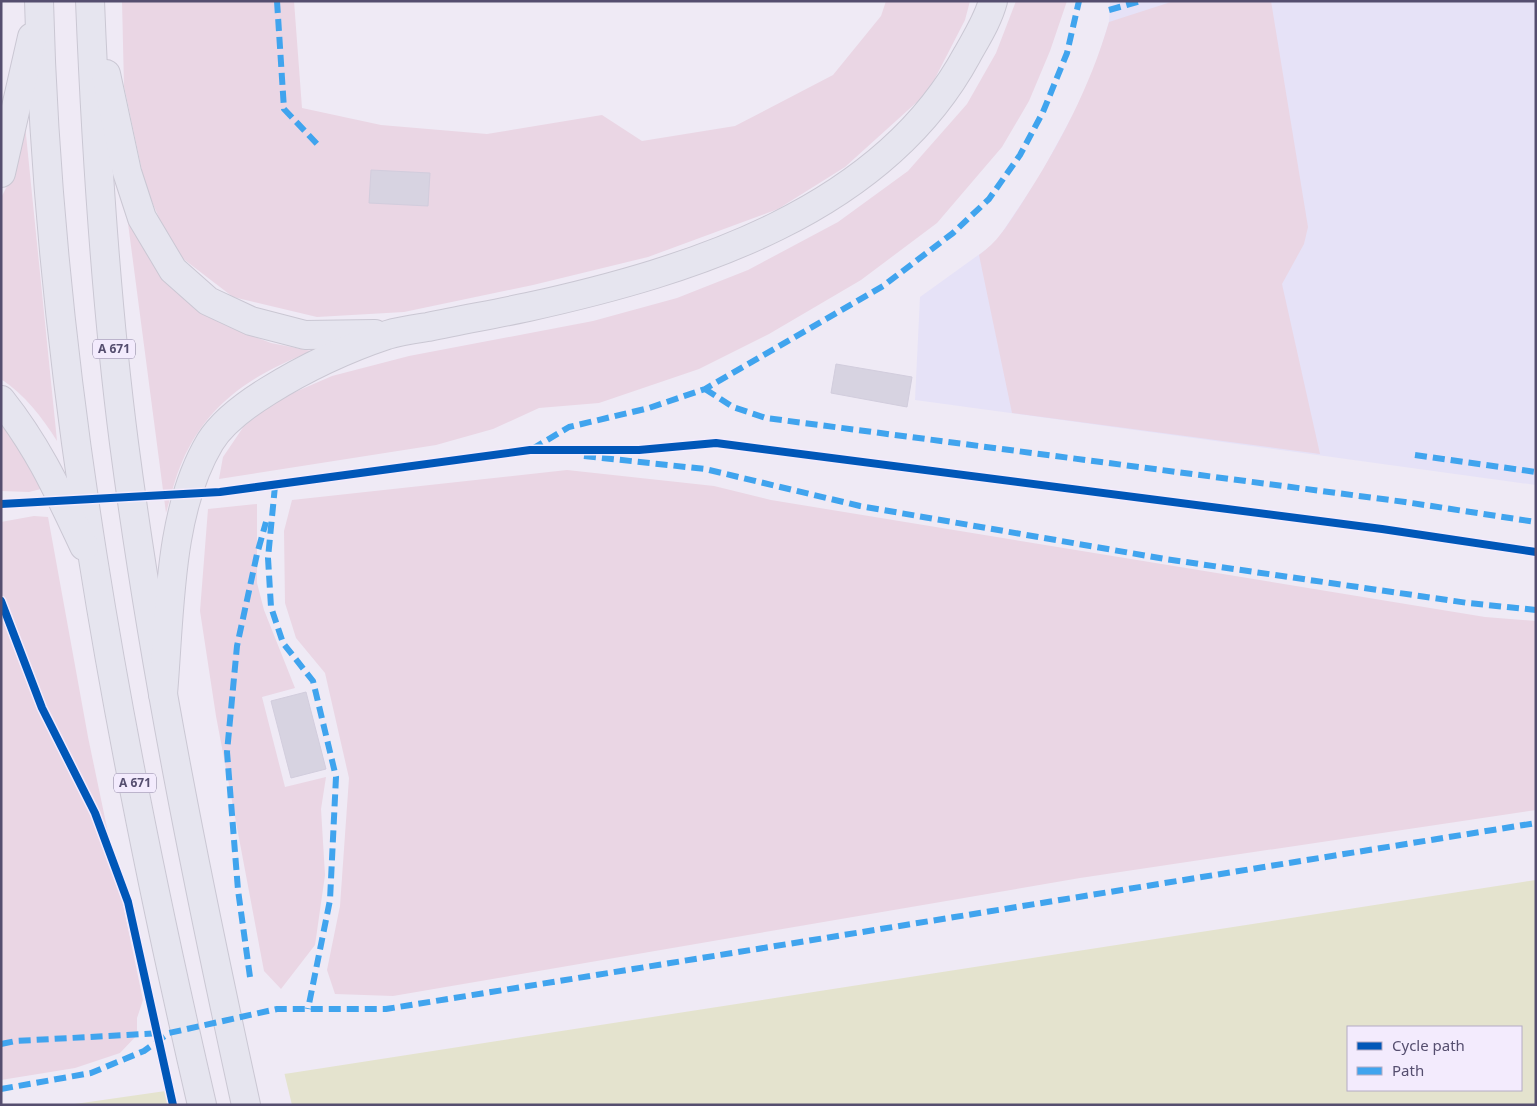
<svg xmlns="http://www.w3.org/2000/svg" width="1537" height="1106" viewBox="0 0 1537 1106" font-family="'Noto Sans',sans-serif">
  <rect width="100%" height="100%" fill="#efeaf5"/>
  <!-- commercial -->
  <path fill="#e6e2f7" d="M 1110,1 L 1536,1 L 1536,485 L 915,400 L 920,297 L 995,243 L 1039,177 L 1076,109 L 1096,64 L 1109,22 Z"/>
  <!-- green -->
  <g fill="#ead6e4">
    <path d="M 122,1 L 294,1 L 302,108 L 381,125 L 487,134 L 602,115 L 642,141 L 735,126 L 833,75 L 881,16 L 886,1 L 970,1 L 965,20 L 928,92 L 845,167 L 778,209 L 648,257 L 533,285 L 404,312 L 317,317 L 233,297 L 173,251 L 145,185 L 124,86 Z"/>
    <path d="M 1016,1 L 1067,1 L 1050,51 L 1029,101 L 1002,147 L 937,223 L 861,280 L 769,334 L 699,369 L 599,403 L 539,408 L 493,429 L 436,445 L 219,479 L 223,457 L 244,426 L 279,399 L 332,376 L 409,356 L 593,321 L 677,298 L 748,270 L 838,222 L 908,171 L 967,104 L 996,53 Z"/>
    <path d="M 1174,1 L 1271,1 L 1308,227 L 1304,244 L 1282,284 L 1320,454 L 1012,413 L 979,255 C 999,241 1008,224 1022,203 C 1059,146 1090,87 1109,22 Z"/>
    <path d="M 23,105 L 57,441 C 42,417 25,395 1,379 L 1,198 L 7,186 Z"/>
    <path d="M 126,208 L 151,262 L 200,311 L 235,329 L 271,343 L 312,351 C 254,374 208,402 182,462 C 175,478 171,496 166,513 Z"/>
    <path d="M 1,425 L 17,445 L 41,489 L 29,492 L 1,491 Z"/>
    <path d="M 567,470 L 714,486 L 771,500 L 1485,617 L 1536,621 L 1536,810 L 1080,878 L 393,996 L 335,994 L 327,970 L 340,906 L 349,778 L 325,673 L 296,638 L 285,603 L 284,531 L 292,500 Z"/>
    <path d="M 257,504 L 257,583 L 264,610 L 295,688 L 262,697 L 285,787 L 326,777 L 321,809 L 325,875 L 315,945 L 281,989 L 264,971 L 216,716 L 200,611 L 208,509 Z"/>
    <path d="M 34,516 L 48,517 L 88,737 L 143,1000 L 137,1018 L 137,1035 L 120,1053 L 75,1068 L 1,1080 L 1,522 Z"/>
  </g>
  <!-- water -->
  <path fill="#e4e3ce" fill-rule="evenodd" d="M 1536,880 L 1536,1105 L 68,1105 L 291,1073 ZM 1348,1027 L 1521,1027 L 1521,1090 L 1348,1090 Z"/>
  <!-- pier -->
  <path fill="#efeaf5" d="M 284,1072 L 292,1105 L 169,1105 L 165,1089 Z"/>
  <!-- building -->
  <g fill="#d7d3e1" stroke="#d2cddd">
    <path d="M 371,170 L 430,173 L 428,206 L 369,203 Z"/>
    <path d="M 836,364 L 912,377 L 907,407 L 831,393 Z"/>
    <path d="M 306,692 L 326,769 L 291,778 L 271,701 Z"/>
  </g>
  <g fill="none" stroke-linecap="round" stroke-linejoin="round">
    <!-- highway casing -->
    <g stroke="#cac7d3" stroke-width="30">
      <g id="highway">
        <path d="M 39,1 C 48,369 119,747 202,1105"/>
        <path d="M 90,1 C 96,149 105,296 124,443 C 153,665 198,886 246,1105"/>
        <path d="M 106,74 L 127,172 L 142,218 L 173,270 L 208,301 L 251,321 L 305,335 L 375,334"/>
        <path d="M 1,173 L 32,37"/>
        <path d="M 1,400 C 39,448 58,491 84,546"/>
        <path d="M 163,694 C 170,614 168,512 210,442 C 223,421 247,404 268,391 C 305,368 345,349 387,335 C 400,331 415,329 428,327 C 461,320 495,314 528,307 C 691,271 882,212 967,55 C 977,37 988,20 993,1"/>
      </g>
    </g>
    <!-- highway -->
    <use href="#highway" stroke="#e6e5ef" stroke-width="28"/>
    <!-- quiet -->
    <g stroke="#40a4ee" stroke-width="6" stroke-dasharray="12 6" stroke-linecap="butt">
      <path d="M 277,1 L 284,109 L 319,146"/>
      <path d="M 1109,10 L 1141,1"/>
      <path d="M 705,389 L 733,407 L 766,418 L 1405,502 L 1536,522"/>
      <path d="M 532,449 L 569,427 L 649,408 L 705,389 L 883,286 L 953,233 L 989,199 L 1020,155 L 1043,112 L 1067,53 L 1079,1"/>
      <path d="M 1415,455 L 1536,472"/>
      <path d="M 584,456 L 705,469 L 860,506 L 1165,559 L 1468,603 L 1536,610"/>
      <path d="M 275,486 L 268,558 L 271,607 L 283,643 L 313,681 L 336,777 L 330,900 L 308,1009"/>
      <path d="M 250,977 L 238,890 L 227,752 L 237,646 L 257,554 L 266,522"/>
      <path d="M 1,1044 L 16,1041 L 161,1033"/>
      <path d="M 1,1089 L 91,1073 L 144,1051 L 169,1033 L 277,1009 L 386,1009 L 1536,823"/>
    </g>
    <!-- cycleway casing -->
    <g stroke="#f3ebfd" stroke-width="11">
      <g id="cycleway">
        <path d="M 1,504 L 220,492 L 530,450 L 639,450 L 716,443 L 1382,529 L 1536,552"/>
        <path d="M 1,601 L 42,708 L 95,813 L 128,902 L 173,1105"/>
      </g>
    </g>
    <!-- cycleway -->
    <use href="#cycleway" stroke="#0057b8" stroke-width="8"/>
  </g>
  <g text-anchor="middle" stroke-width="4" stroke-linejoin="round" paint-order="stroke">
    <!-- shield labels -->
    <g fill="#f3ebfd" stroke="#847d9a" stroke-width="1">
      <rect x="93" y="339.5" width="42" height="19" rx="4"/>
      <rect x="114" y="773.5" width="42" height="19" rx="4"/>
    </g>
    <g font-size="12" font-weight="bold" fill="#554e6f">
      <text x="114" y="353">A 671</text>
      <text x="135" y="787">A 671</text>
    </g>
  </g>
  <!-- border -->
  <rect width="1537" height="1106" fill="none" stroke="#554e6f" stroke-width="5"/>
  <!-- legend -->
  <rect x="1347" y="1026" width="175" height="65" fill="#f3ebfd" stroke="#b4acc4"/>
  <rect x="1357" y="1042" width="25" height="8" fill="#0057b8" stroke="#b4acc4"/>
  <text x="1392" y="1051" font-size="15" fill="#554e6f">Cycle path</text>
  <rect x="1357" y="1067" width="25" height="8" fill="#40a4ee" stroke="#b4acc4"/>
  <text x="1392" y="1076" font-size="15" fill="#554e6f">Path</text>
</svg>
